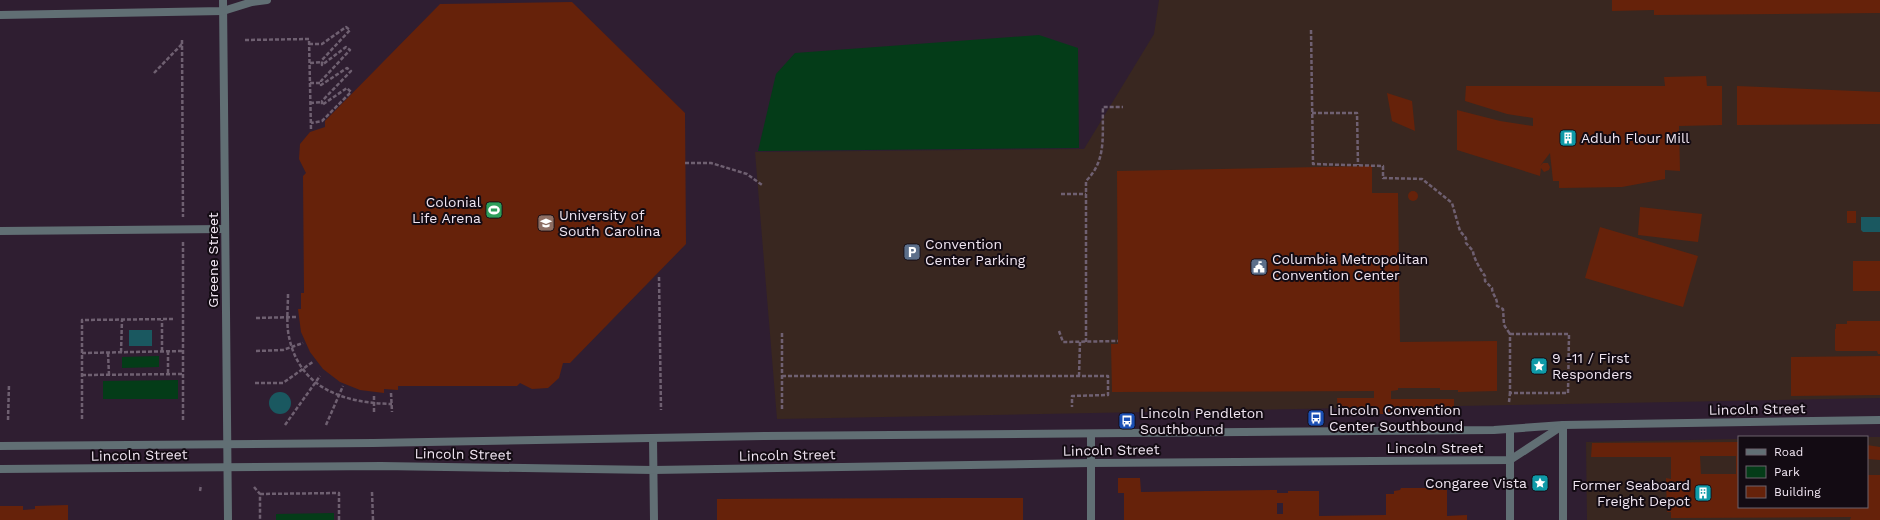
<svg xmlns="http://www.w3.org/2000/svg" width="1880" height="520" viewBox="0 0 1880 520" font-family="'Work Sans',sans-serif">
  <rect width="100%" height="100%" fill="#2f1e31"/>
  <!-- commercial -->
  <g fill="#392720">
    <path d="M 1159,0 L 1880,0 L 1880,398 L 777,419 L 755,152 L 1084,149 L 1154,34 Z"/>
    <path d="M 1867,437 L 1880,437 L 1880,520 L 1587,520 L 1586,442 L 1739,439 L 1739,507 L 1867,507 Z"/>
  </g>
  <!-- green -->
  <g fill="#043c18">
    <path d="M 1039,35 L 1078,48 L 1079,148 L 758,151 L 776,74 L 795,53 Z"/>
    <path d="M 159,356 L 159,367 L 122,368 L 122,357 Z"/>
    <path d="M 178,380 L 178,399 L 103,399 L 103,381 Z"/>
    <path d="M 334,513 L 334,520 L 276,520 L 276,514 Z"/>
  </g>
  <!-- water -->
  <g fill="#1a5860">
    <path d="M 1861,217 L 1880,217 L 1880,232 L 1863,232 L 1861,230 Z"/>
    <rect x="129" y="330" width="23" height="16"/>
    <circle cx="280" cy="403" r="11"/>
  </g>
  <!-- building -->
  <g fill="#66220a" fill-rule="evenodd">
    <path d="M 1612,0 L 1880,0 L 1880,13 L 1654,15 L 1654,10 L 1612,11 Z"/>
    <path d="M 572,2 L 685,113 L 686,244 L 570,363 L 563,363 L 559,378 L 548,388 L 532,389 L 520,383 L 517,386 L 398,386 L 398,390 L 384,389 L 384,393 L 360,390 L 340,382 L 323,369 L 310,352 L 301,332 L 298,309 L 301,309 L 301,293 L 304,293 L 303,176 L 306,173 L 299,159 L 300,144 L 310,132 L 325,127 L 325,121 L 440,4 Z"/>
    <path d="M 1706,76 L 1707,86 L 1722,86 L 1722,125 L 1679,126 L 1680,171 L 1665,170 L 1665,179 L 1622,187 L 1559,188 L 1559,181 L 1553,181 L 1550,153 L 1540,166 L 1543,163 L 1548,163 L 1550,167 L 1549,170 L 1544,172 L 1541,168 L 1540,176 L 1457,150 L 1457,110 L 1500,121 L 1533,126 L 1533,118 L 1507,114 L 1465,101 L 1466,86 L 1665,86 L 1664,77 Z"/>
    <path d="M 1737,86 L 1880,92 L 1880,124 L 1737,125 Z"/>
    <path d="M 1387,93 L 1412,101 L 1415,131 L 1392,121 Z"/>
    <path d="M 1372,166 L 1372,193 L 1398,193 L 1400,342 L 1497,341 L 1497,391 L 1458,392 L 1458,390 L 1440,390 L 1440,388 L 1398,388 L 1398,390 L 1391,391 L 1391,399 L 1454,399 L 1454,414 L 1338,414 L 1337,398 L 1374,398 L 1374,391 L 1112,392 L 1111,344 L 1118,344 L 1117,171 Z"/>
    <circle cx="1413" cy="196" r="5"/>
    <path d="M 1640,207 L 1702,214 L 1698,242 L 1638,235 Z"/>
    <rect x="1847" y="211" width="9" height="12"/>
    <path d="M 1600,227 L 1698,256 L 1683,307 L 1585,278 Z"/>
    <rect x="1853" y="261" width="27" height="30"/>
    <path d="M 1847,321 L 1880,321 L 1880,354 L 1878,354 L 1877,351 L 1836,351 L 1835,350 L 1835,329 L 1836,329 L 1836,324 L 1847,324 Z"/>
    <path d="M 1880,356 L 1880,395 L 1791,396 L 1791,357 Z"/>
    <path d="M 1739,442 L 1739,507 L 1867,507 L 1867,475 L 1880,475 L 1880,520 L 1850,520 L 1851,517 L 1671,518 L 1671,512 L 1667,512 L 1666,478 L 1671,479 L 1671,457 L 1591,457 L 1592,443 ZM 1700,456 L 1736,456 L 1736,474 L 1701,474 Z"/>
    <path d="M 1867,445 L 1880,447 L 1880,460 L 1867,459 Z"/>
    <path d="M 1118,478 L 1140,478 L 1141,492 L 1277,490 L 1277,493 L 1288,493 L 1288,491 L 1319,491 L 1319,516 L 1386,515 L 1386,494 L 1394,494 L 1394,491 L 1400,490 L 1401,488 L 1441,488 L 1441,490 L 1447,490 L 1447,516 L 1467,515 L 1467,520 L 1124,520 L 1124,493 L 1118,493 ZM 1277,503 L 1283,503 L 1283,514 L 1277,514 Z"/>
    <path d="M 949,498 L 1023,498 L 1023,520 L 717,520 L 717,499 Z"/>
    <path d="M 68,505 L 68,520 L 0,520 L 0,506 L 23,506 L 23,510 L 35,509 L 35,506 Z"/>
  </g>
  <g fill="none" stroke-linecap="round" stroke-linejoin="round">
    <!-- path -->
    <g stroke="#6f6071" stroke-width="2.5" stroke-dasharray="4 2" stroke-linecap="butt">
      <path d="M 1311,30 L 1313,164 L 1383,166 L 1383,178 L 1422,179 L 1452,203 L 1460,231 L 1466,238 L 1466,243 L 1473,251 C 1473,257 1481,271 1485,276 L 1485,281 L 1492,288 C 1492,295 1498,298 1497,306 L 1503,309 L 1504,325 L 1510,334"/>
      <path d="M 182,40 L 183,217"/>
      <path d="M 245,40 L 309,39 L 311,130"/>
      <path d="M 309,44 L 322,44 L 346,27 L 350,30 L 322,60 L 322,65 L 346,47 L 350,50 L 321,81 L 321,85 L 347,68 L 351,71 L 322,101 L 322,105 L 347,88 L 351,92 L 322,121 L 311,123"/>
      <path d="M 310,63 L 322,62"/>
      <path d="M 154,73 L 182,44"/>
      <path d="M 310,83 L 321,83"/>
      <path d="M 310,103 L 322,102"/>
      <path d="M 1312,113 L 1357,113 L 1358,165"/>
      <path d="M 685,163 L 711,163 L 747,174 L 762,185"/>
      <path d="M 1061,194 L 1086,194"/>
      <path d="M 183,242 L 183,421"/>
      <path d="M 659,277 L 661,410"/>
      <path d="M 288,294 C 288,308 286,323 289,337 C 300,389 344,403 392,404"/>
      <path d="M 256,318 L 297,317"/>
      <path d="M 1059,331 L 1063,342 L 1118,341"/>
      <path d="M 1510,334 L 1569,334 L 1568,393 L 1510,393 Z"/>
      <path d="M 1086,342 L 1086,181 C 1107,160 1102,136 1103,107 L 1123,107"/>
      <path d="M 162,351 L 162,320"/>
      <path d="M 168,351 L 168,374"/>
      <path d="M 256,351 L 283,350 L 303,343"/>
      <path d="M 121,352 L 122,320"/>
      <path d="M 82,353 L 183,351"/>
      <path d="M 108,353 L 109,375"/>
      <path d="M 82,375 L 183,374"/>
      <path d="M 782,376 L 1108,376 L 1108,395 L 1072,396 L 1072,407"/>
      <path d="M 1079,376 L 1080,342"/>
      <path d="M 255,383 L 283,383 L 314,361"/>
      <path d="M 391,393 L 392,412"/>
      <path d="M 1509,402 L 1510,393"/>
      <path d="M 782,409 L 782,333"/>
      <path d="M 374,412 L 374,395"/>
      <path d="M 82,419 L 82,320 L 173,319"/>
      <path d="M 8,420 L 9,384"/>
      <path d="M 285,425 L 320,376"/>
      <path d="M 326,425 L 343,386"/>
      <path d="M 254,487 L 260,494 L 260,520"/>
      <path d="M 200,491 L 201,485"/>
      <path d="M 372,492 L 373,520"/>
      <path d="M 260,494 L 339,493 L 339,520"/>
    </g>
    <!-- service -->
    <path stroke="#616f74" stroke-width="8" d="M 0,231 L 225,229"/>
    <!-- minor -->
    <g stroke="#616f74" stroke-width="8">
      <path d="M 223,0 L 228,520"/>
      <path d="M 0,15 L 223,11 L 252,2 L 267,0"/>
    </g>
    <!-- tertiary -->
    <g stroke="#616f74" stroke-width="8">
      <path d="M 1563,425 L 1563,520"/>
      <path d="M 1510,429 L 1510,520"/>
      <path d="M 1091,434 L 1091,520"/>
      <path d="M 653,438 L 654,520"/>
      <path d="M 0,446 L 373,443 L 765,436 L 1494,430 L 1563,425 L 1880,420"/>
      <path d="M 0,469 L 381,466 L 653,470 L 1091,463 L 1510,460 L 1562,426"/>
    </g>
  </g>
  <!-- icons -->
  <defs>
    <g id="building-square" transform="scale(0.9)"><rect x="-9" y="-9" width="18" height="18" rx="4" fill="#0f9aa8" stroke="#130b13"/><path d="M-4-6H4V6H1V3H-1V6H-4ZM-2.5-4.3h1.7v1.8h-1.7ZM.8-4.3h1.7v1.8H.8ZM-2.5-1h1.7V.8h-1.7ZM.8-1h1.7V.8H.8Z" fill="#fff"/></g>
    <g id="stadium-square" transform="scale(0.9)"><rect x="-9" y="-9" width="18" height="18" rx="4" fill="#2e9e5b" stroke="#130b13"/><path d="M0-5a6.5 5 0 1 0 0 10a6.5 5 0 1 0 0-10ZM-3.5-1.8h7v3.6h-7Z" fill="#fff"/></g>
    <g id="university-square" transform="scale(0.9)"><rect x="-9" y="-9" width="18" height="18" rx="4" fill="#8d6e63" stroke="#130b13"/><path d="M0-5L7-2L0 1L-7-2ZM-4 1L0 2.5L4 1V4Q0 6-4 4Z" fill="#fff"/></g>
    <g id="parking-square" transform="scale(0.9)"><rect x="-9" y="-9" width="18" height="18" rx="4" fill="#5c6f8a" stroke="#130b13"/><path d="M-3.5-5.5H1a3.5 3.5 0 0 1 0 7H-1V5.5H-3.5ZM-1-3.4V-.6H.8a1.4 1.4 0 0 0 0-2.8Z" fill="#fff"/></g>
    <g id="civic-square" transform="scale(0.9)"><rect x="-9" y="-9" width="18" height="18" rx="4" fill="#5c6f8a" stroke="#130b13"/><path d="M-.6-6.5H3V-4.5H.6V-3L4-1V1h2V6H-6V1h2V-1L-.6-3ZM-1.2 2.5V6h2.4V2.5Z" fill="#fff"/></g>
    <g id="sight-square" transform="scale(0.9)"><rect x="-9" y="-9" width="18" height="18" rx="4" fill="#0f9aa8" stroke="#130b13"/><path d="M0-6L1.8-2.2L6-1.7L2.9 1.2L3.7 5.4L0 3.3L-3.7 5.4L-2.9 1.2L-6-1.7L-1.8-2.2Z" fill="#fff"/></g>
    <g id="bus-square" transform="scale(0.9)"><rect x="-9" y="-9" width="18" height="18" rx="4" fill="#1a4fb4" stroke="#130b13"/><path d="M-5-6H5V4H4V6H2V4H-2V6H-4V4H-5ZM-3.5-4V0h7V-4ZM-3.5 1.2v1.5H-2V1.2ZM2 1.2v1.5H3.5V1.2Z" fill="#fff"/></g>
  </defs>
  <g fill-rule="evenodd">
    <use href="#building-square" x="1568" y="138"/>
    <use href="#stadium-square" x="494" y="210"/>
    <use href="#university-square" x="546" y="223"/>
    <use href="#parking-square" x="912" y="252"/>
    <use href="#civic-square" x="1259" y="267"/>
    <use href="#sight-square" x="1539" y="366"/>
    <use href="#bus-square" x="1316" y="418"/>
    <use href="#bus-square" x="1127" y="421"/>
    <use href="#sight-square" x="1540" y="483"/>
    <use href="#building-square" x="1703" y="493"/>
  </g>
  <g text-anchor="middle" stroke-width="4" stroke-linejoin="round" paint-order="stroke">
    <!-- poi labels -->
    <g font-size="14" fill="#f1e6f2" stroke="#130b13" text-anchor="start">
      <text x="1581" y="143">Adluh Flour Mill</text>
      <text x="481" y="207" text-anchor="end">Colonial<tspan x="481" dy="16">Life Arena</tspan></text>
      <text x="559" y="220">University of<tspan x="559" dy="16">South Carolina</tspan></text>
      <text x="925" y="249">Convention<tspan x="925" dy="16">Center Parking</tspan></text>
      <text x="1272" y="264">Columbia Metropolitan<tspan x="1272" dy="16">Convention Center</tspan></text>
      <text x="1552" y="363">9 -11 / First<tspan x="1552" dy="16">Responders</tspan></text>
      <text x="1329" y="415">Lincoln Convention<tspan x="1329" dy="16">Center Southbound</tspan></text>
      <text x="1140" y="418">Lincoln Pendleton<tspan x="1140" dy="16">Southbound</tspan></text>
      <text x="1527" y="488" text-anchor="end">Congaree Vista</text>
      <text x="1690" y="490" text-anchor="end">Former Seaboard<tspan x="1690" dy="16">Freight Depot</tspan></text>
    </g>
    <!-- street labels -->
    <g font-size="14" fill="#f1e6f2" stroke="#130b13">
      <text transform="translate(213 260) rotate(-90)" y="5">Greene Street</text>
      <text transform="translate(1757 409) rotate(-1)" y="5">Lincoln Street</text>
      <text x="1435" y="453">Lincoln Street</text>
      <text transform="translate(1111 450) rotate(-1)" y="5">Lincoln Street</text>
      <text transform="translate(463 454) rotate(1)" y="5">Lincoln Street</text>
      <text transform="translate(139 455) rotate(-1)" y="5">Lincoln Street</text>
      <text transform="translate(787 455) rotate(-1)" y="5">Lincoln Street</text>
    </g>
  </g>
  <!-- legend -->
  <rect x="1738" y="436" width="130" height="72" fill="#130b13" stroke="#6c636c"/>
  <rect x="1746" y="449" width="20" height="6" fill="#616f74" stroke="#6c636c"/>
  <text x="1774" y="456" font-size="12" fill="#f1e6f2">Road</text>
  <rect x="1746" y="466" width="20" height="12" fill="#043c18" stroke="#6c636c"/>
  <text x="1774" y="476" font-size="12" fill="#f1e6f2">Park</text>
  <rect x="1746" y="486" width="20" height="12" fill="#66220a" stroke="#6c636c"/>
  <text x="1774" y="496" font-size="12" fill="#f1e6f2">Building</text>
</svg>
